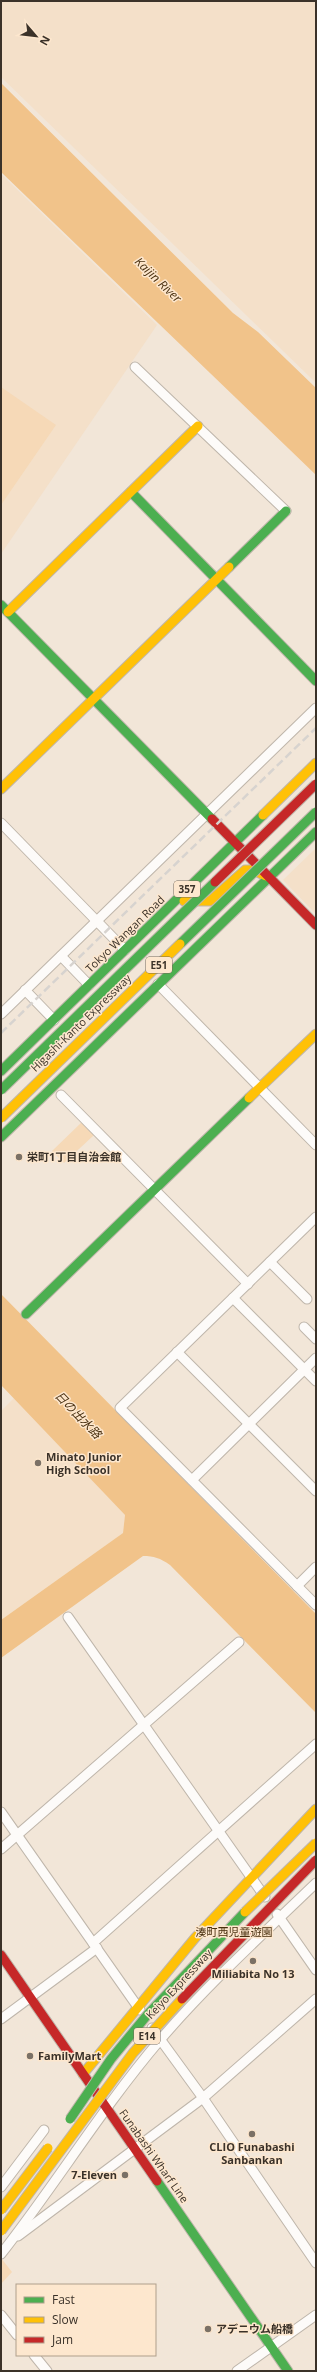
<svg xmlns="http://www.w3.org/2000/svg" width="317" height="2372" viewBox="0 0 317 2372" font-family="'Open Sans','Noto Sans JP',sans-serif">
  <rect width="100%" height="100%" fill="#f2e6d8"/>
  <!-- built -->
  <g fill="#f4e0c9">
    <path d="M 1,1 L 316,1 L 316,383 L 1,77 Z"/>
    <path d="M 1,174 L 157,325 L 1,554 Z"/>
    <path d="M 316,848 L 316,914 L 283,880 Z"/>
    <path d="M 14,1398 L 125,1515 L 123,1533 L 1,1620 L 1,1411 Z"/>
  </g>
  <!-- green -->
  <g fill="#f6d9b7">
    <path d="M 1,387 L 56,425 L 1,505 Z"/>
    <path d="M 82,1122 L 94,1135 L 64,1163 L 52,1151 Z"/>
    <path d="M 1,2258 L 12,2272 L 1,2284 Z"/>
  </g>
  <!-- water -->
  <g fill="#f1c38a">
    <path d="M 1,83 L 233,313 L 258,332 L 316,388 L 316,475 L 1,172 Z"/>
    <path d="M 1,1294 L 316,1614 L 316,1713 L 170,1565 C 160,1558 154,1556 143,1556 L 1,1658 L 1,1620 L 123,1533 L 125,1515 L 1,1385 Z"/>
  </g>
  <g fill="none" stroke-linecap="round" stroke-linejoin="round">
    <!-- street casing -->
    <g stroke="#bfb6ab" stroke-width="11">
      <g id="street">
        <path d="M 135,367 L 286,511"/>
        <path d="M 1,823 L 125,950"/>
        <path d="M 61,956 L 89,985"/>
        <path d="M 158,984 L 316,1145"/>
        <path d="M 25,990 L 54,1020"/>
        <path d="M 1,1014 L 316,708"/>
        <path d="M 61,1095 L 248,1284"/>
        <path d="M 316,1217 L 120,1408 L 316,1605"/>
        <path d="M 270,1262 L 307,1299"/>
        <path d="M 233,1298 L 316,1381"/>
        <path d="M 304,1327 L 316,1339"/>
        <path d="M 177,1352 L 316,1491"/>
        <path d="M 192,1480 L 316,1358"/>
        <path d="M 297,1586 L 316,1567"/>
        <path d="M 68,1617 L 265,1897"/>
        <path d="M 1,1812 L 140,2010"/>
        <path d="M 1,1849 L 239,1642"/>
        <path d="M 277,1914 L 316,1970"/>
        <path d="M 93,1943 L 316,1744"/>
        <path d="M 1,2019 L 97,1948"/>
        <path d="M 152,2028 L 203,2098 L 316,2263"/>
        <path d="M 1,2187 L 44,2130"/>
        <path d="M 18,2236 L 203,2098 L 316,1999"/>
        <path d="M 1,2254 C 56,2184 102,2108 160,2040 C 208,1984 263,1934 316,1883"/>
        <path d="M 1,2315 L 17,2335"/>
        <path d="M 34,2355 L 47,2371"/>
        <path d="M 237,2371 L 316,2315"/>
      </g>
    </g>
    <!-- fast casing -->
    <g stroke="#bfb6ab" stroke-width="11">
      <g id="fast">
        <path d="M 131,492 L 316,681"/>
        <path d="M 229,567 L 286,511"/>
        <path d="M 1,605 L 212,819"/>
        <path d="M 1,1071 L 263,815"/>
        <path d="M 1,1137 L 316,832"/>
        <path d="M 26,1314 L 249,1098"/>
        <path d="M 157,2181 L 288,2371"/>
      </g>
    </g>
    <!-- slow casing -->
    <g stroke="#bfb6ab" stroke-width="11">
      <g id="slow">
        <path d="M 8,612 L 198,426"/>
        <path d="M 1,789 L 229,567"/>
        <path d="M 263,815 L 316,763"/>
        <path d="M 184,901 L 210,901 L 245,870 L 253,870 L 266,876"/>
        <path d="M 249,1098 L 316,1034"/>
        <path d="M 83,2074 L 195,1938 L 316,1809"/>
      </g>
    </g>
    <!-- jam casing -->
    <g stroke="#bfb6ab" stroke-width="11">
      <g id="jam">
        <path d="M 212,819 L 316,925"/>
        <path d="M 1,1955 L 157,2181"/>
      </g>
    </g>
    <!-- street -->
    <use href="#street" stroke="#fdfbf9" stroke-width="9"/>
    <!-- fast -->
    <use href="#fast" stroke="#4caf50" stroke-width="9"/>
    <!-- slow -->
    <use href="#slow" stroke="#ffc107" stroke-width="9"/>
    <!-- jam -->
    <use href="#jam" stroke="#c62828" stroke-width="9"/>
    <!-- rail -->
    <path stroke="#d7d3cf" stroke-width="2.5" stroke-dasharray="8 4" stroke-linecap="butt" d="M 1,1033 L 316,728"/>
    <!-- fast-bridge casing -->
    <g stroke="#bfb6ab" stroke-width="11" stroke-linecap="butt">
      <g id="fast-bridge">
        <path d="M 180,944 L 316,812"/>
        <path d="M 1,1090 L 215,882"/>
        <path d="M 70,2119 L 111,2059 L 148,2014 L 245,1912"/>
      </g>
    </g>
    <!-- slow-bridge casing -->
    <g stroke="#bfb6ab" stroke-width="11" stroke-linecap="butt">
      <g id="slow-bridge">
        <path d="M 1,1118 L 180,944"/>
        <path d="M 245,1912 L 316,1843"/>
        <path d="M 1,2210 L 48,2148"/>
        <path d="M 1,2231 L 133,2053 L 182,1999"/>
      </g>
    </g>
    <!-- jam-bridge casing -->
    <g stroke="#bfb6ab" stroke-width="11" stroke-linecap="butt">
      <g id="jam-bridge">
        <path d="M 215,882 L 316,784"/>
        <path d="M 182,1999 L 316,1860"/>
      </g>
    </g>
    <!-- fast-bridge -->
    <use href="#fast-bridge" stroke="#4caf50" stroke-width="9"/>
    <!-- slow-bridge -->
    <use href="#slow-bridge" stroke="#ffc107" stroke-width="9"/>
    <!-- jam-bridge -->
    <use href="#jam-bridge" stroke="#c62828" stroke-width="9"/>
  </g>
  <!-- markers -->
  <g fill="#7b7166" stroke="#fde7ce" stroke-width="1.5">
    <circle cx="19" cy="1157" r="4"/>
    <circle cx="38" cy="1463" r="4"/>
    <circle cx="253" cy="1961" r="4"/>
    <circle cx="30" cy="2056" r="4"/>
    <circle cx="252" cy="2134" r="4"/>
    <circle cx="125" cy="2175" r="4"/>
    <circle cx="208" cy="2329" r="4"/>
  </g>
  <g text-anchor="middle" stroke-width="3" stroke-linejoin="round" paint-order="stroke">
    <!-- shield labels -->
    <g fill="#fde7ce" stroke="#75685a" stroke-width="1">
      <rect x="174" y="881" width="26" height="16" rx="3"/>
      <rect x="146" y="957" width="26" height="16" rx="3"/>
      <rect x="134" y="2028" width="26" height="16" rx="3"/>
    </g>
    <g font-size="10" font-weight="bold" fill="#3b3229">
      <text x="187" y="893">357</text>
      <text x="159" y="969">E51</text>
      <text x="147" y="2040">E14</text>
    </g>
    <!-- street labels -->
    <g font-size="11" fill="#3b3229" stroke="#fde7ce">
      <text transform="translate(125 934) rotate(-44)" y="4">Tokyo Wangan Road</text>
      <text transform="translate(81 1023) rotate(-44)" y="4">Higashi-Kanto Expressway</text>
      <text transform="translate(179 1984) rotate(-47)" y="4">Keiyo Expressway</text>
      <text transform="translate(154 2156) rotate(55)" y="4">Funabashi Wharf Line</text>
    </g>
    <!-- poi labels -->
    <g font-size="11" font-weight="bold" fill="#3b3229" stroke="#fde7ce" text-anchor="start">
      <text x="27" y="1161">栄町1丁目自治会館</text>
      <text x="46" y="1461">Minato Junior<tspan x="46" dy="13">High School</tspan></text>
      <text x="253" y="1978" text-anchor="middle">Miliabita No 13</text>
      <text x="38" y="2060">FamilyMart</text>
      <text x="252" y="2151" text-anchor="middle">CLIO Funabashi<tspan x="252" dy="13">Sanbankan</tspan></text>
      <text x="117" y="2179" text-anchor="end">7-Eleven</text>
      <text x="216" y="2333">アデニウム船橋</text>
    </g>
    <!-- park labels -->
    <g font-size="11" fill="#482f0e" stroke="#fde7ce">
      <text x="234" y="1936">湊町西児童遊園</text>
    </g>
    <!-- water labels -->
    <g font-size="12" font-style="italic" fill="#4b3212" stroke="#fde7ce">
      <text transform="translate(158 280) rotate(44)" y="4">Kaijin River</text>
      <text transform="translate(78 1415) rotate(46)" y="4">日の出水路</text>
    </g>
  </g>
  <!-- border -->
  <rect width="317" height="2372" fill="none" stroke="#3b3229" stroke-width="4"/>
  <!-- legend -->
  <rect x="16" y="2284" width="140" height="72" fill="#fde7ce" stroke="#af9f8c"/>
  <rect x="24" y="2297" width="20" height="6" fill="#4caf50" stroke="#af9f8c"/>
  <text x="52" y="2304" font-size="12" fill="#3b3229">Fast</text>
  <rect x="24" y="2317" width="20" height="6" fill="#ffc107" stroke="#af9f8c"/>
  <text x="52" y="2324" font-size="12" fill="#3b3229">Slow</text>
  <rect x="24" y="2337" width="20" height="6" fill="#c62828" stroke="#af9f8c"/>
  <text x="52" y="2344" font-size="12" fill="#3b3229">Jam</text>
  <!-- north arrow -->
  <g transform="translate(36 36) rotate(118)" stroke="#fde7ce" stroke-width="3" paint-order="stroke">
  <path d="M0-3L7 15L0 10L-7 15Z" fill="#3b3229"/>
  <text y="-6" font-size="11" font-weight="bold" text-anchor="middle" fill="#3b3229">N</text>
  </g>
</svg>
